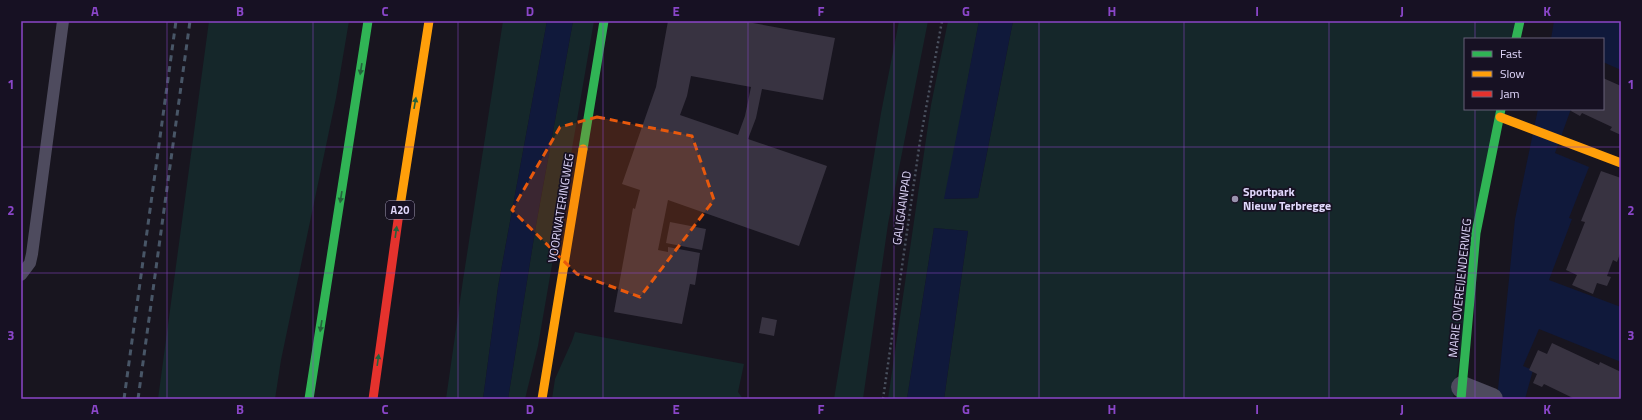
<svg xmlns="http://www.w3.org/2000/svg" width="1642" height="420" viewBox="0 0 1642 420" font-family="'Titillium Web',sans-serif">
  <rect width="100%" height="100%" fill="#18151f"/>
  <!-- green -->
  <g fill="#15272a">
    <path d="M 209,21 L 349,21 L 336,98 L 281,360 L 275,399 L 158,399 Z"/>
    <path d="M 503,21 L 547,21 L 498,287 L 483,399 L 446,399 L 463,280 Z"/>
    <path d="M 573,21 L 594,21 L 538,346 L 525,399 L 508,399 L 536,225 Z"/>
    <path d="M 899,21 L 928,21 L 888,224 L 863,399 L 834,399 L 881,113 Z"/>
    <path d="M 948,21 L 979,21 L 945,199 L 978,198 L 1013,21 L 1518,21 L 1514,39 L 1465,39 L 1465,109 L 1499,109 L 1453,399 L 944,399 L 968,231 L 934,228 L 907,399 L 888,399 L 931,105 Z"/>
    <path d="M 575,332 L 744,364 L 738,392 L 743,399 L 552,399 L 555,379 L 572,341 Z"/>
  </g>
  <!-- water -->
  <g fill="#10193b">
    <path d="M 547,21 L 573,21 L 536,225 L 508,399 L 483,399 L 498,287 Z"/>
    <path d="M 979,21 L 1013,21 L 978,198 L 944,199 Z"/>
    <path d="M 1554,21 L 1621,21 L 1621,70 L 1603,62 L 1603,39 L 1551,39 Z"/>
    <path d="M 1538,109 L 1571,109 L 1555,153 L 1589,167 L 1569,218 L 1572,219 L 1549,280 L 1621,307 L 1621,362 L 1539,329 L 1523,366 L 1533,370 L 1525,399 L 1497,399 L 1515,219 Z"/>
    <path d="M 934,228 L 968,231 L 944,399 L 907,399 Z"/>
  </g>
  <!-- building -->
  <g fill="#383341" fill-rule="evenodd">
    <path d="M 668,21 L 742,21 L 835,38 L 823,100 L 762,89 L 756,118 L 748,139 L 827,166 L 799,246 L 668,200 L 658,250 L 668,252 L 668,247 L 700,253 L 695,285 L 690,284 L 682,324 L 614,312 L 633,208 L 635,209 L 640,190 L 622,184 L 656,87 ZM 691,76 L 751,87 L 745,116 L 738,135 L 680,115 L 687,96 Z"/>
    <path d="M 1603,78 L 1621,86 L 1621,135 L 1610,130 L 1612,127 L 1582,113 L 1580,116 L 1571,111 L 1572,109 L 1603,109 Z"/>
    <path d="M 1601,171 L 1621,178 L 1621,251 L 1617,262 L 1613,260 L 1607,276 L 1611,277 L 1607,286 L 1597,283 L 1593,294 L 1572,285 L 1577,275 L 1566,270 L 1585,222 L 1581,221 Z"/>
    <path d="M 670,222 L 706,229 L 702,250 L 666,243 Z"/>
    <path d="M 762,317 L 777,320 L 774,336 L 759,333 Z"/>
    <path d="M 1552,343 L 1599,365 L 1600,362 L 1621,372 L 1621,399 L 1575,399 L 1544,384 L 1542,387 L 1533,383 L 1537,374 L 1529,370 L 1538,350 L 1547,354 Z"/>
  </g>
  <g fill="none" stroke-linecap="round" stroke-linejoin="round">
    <!-- path -->
    <path stroke="#4a515f" stroke-width="2.5" stroke-dasharray="2 3" stroke-linecap="butt" d="M 883,399 L 920,141 L 942,21"/>
    <!-- lane -->
    <path stroke="#4e4b5e" stroke-width="12" d="M 21,275 L 30,263 L 32,254 L 63,21"/>
    <!-- street -->
    <path stroke="#4e4b5e" stroke-width="22" d="M 1462,387 L 1492,399"/>
    <!-- fast -->
    <g stroke="#30b455" stroke-width="9">
      <path d="M 1516,39 L 1520,21"/>
      <path d="M 583,149 L 604,21"/>
      <path d="M 309,399 L 368,21"/>
      <path d="M 1461,399 L 1476,233 L 1501,109"/>
    </g>
    <!-- slow -->
    <g stroke="#ff9f0a" stroke-width="9">
      <path d="M 1500,117 L 1621,163"/>
      <path d="M 400,206 L 429,21"/>
      <path d="M 542,399 L 583,149"/>
    </g>
    <!-- jam -->
    <path stroke="#e5322d" stroke-width="9" d="M 373,399 L 400,206"/>
    <!-- rail -->
    <g stroke="#485667" stroke-width="3" stroke-dasharray="6 5" stroke-linecap="butt">
      <path d="M 124,399 L 176,21"/>
      <path d="M 138,399 L 190,21"/>
    </g>
  </g>
  <!-- one-way arrows -->
  <defs><path id="oneway-solid" d="M-6-.8H1V-3.2L6.5 0L1 3.2V.8H-6Z"/></defs>
  <g fill="#24623c">
    <use href="#oneway-solid" transform="translate(361 69) rotate(99)"/>
    <use href="#oneway-solid" transform="translate(415 103) rotate(-80)"/>
    <use href="#oneway-solid" transform="translate(341 197) rotate(99)"/>
    <use href="#oneway-solid" transform="translate(396 232) rotate(-82)"/>
    <use href="#oneway-solid" transform="translate(321 326) rotate(99)"/>
    <use href="#oneway-solid" transform="translate(378 360) rotate(-82)"/>
  </g>
  <!-- marked area -->
  <path fill="#e8590c" fill-opacity="0.2" stroke="#e8590c" stroke-width="3" stroke-dasharray="8 5" stroke-linejoin="round" d="M 597,117 L 692,136 L 714,200 L 640,297 L 577,274 L 512,210 L 560,127 Z"/>
  <!-- grid -->
  <path fill="none" stroke="#8a46c8" stroke-width="1" stroke-opacity="0.55" d="M 167,21 L 167,399M 313,21 L 313,399M 458,21 L 458,399M 603,21 L 603,399M 748,21 L 748,399M 894,21 L 894,399M 1039,21 L 1039,399M 1184,21 L 1184,399M 1329,21 L 1329,399M 1475,21 L 1475,39M 1475,109 L 1475,399M 21,147 L 1621,147M 21,273 L 1621,273"/>
  <!-- markers -->
  <circle fill="#9a93ae" stroke="#171123" stroke-width="1.5" cx="1235" cy="199" r="4"/>
  <g text-anchor="middle" stroke-width="3.5" stroke-linejoin="round" paint-order="stroke">
    <!-- shield labels -->
    <rect fill="#171123" stroke="#a49cba" stroke-width="1" x="386" y="201" width="28" height="18" rx="3"/>
    <g font-size="11" font-weight="bold" fill="#e0d7fb">
      <text x="400" y="214">A20</text>
    </g>
    <!-- poi labels -->
    <g font-size="12" font-weight="bold" fill="#e0d7fb" stroke="#171123" text-anchor="start">
      <text x="1243" y="196">Sportpark<tspan x="1243" dy="14">Nieuw Terbregge</tspan></text>
    </g>
    <!-- street labels -->
    <g font-size="12" fill="#e0d7fb" stroke="#171123">
      <text transform="translate(561 208) rotate(-81)" y="4">VOORWATERINGWEG</text>
      <text transform="translate(902 208) rotate(-82)" y="4">GALIGAANPAD</text>
      <text transform="translate(1460 288) rotate(-84)" y="4">MARIE OVEREIJENDERWEG</text>
    </g>
  </g>
  <!-- border -->
  <rect width="1642" height="420" fill="none" stroke="#171123" stroke-width="44"/>
  <!-- legend -->
  <rect x="1464" y="38" width="140" height="72" fill="#171123" stroke="#676079"/>
  <rect x="1472" y="51" width="20" height="6" fill="#30b455" stroke="#676079"/>
  <text x="1500" y="58" font-size="12" fill="#e0d7fb">Fast</text>
  <rect x="1472" y="71" width="20" height="6" fill="#ff9f0a" stroke="#676079"/>
  <text x="1500" y="78" font-size="12" fill="#e0d7fb">Slow</text>
  <rect x="1472" y="91" width="20" height="6" fill="#e5322d" stroke="#676079"/>
  <text x="1500" y="98" font-size="12" fill="#e0d7fb">Jam</text>
  <rect x="22" y="22" width="1598" height="376" fill="none" stroke="#8a46c8" stroke-width="1.5"/>
  <g font-size="13" text-anchor="middle" font-weight="bold" fill="#8a46c8">
    <text x="95" y="16">A</text>
    <text x="240" y="16">B</text>
    <text x="385" y="16">C</text>
    <text x="530" y="16">D</text>
    <text x="676" y="16">E</text>
    <text x="821" y="16">F</text>
    <text x="966" y="16">G</text>
    <text x="1112" y="16">H</text>
    <text x="1257" y="16">I</text>
    <text x="1402" y="16">J</text>
    <text x="1547" y="16">K</text>
    <text x="11" y="89">1</text>
    <text x="1631" y="89">1</text>
    <text x="11" y="215">2</text>
    <text x="1631" y="215">2</text>
    <text x="11" y="340">3</text>
    <text x="1631" y="340">3</text>
    <text x="95" y="414">A</text>
    <text x="240" y="414">B</text>
    <text x="385" y="414">C</text>
    <text x="530" y="414">D</text>
    <text x="676" y="414">E</text>
    <text x="821" y="414">F</text>
    <text x="966" y="414">G</text>
    <text x="1112" y="414">H</text>
    <text x="1257" y="414">I</text>
    <text x="1402" y="414">J</text>
    <text x="1547" y="414">K</text>
  </g>
</svg>
